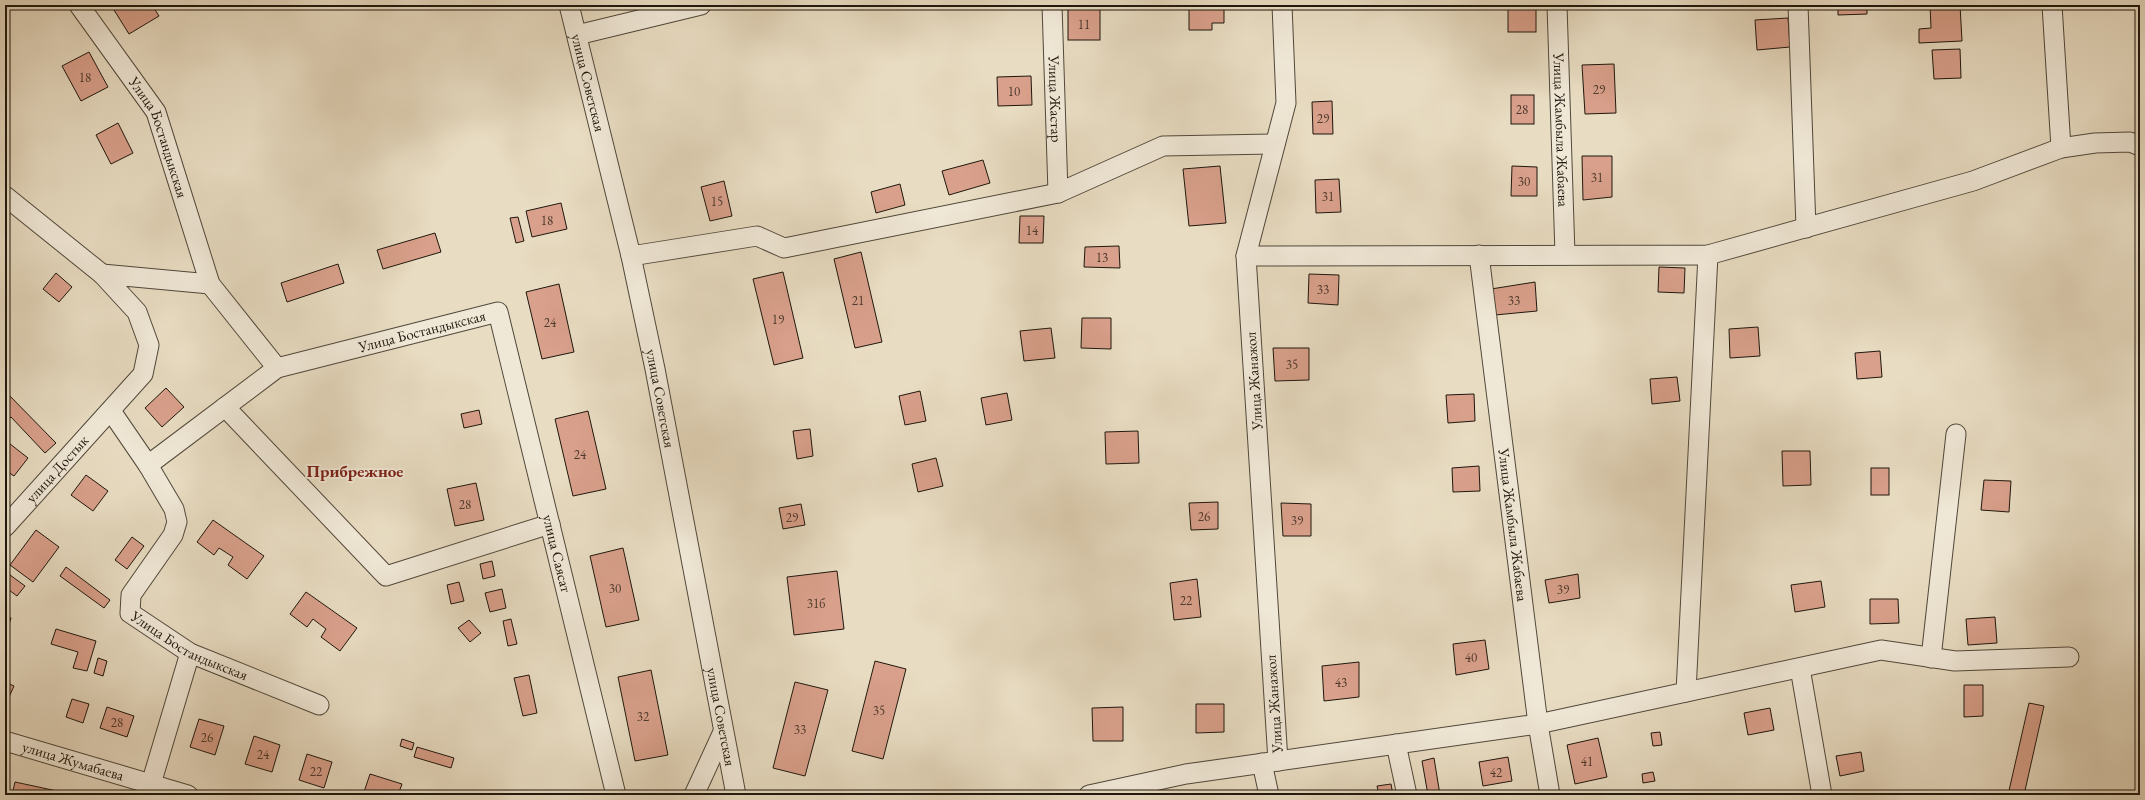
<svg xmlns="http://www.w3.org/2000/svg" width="2145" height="800" viewBox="0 0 2145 800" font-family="'EB Garamond',serif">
  <rect width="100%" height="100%" fill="#e8dcc2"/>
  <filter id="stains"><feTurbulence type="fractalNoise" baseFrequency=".005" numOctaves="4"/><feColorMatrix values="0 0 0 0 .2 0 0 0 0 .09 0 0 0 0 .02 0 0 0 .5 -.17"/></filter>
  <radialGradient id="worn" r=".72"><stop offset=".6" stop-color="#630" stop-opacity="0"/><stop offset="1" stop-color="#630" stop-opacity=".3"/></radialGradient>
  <!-- building -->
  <g fill="#d9a08b" stroke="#1e170d">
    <path d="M 121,5 L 152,5 L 159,16 L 129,34 L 114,10 Z"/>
    <rect x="1508" y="5" width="28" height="27"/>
    <path d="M 1838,5 L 1867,5 L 1867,14 L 1838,15 Z"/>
    <path d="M 1930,5 L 1960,5 L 1962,41 L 1919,43 L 1919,29 L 1931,28 Z"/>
    <path d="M 1189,6 L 1224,6 L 1224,23 L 1212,23 L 1212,30 L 1189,30 Z"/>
    <rect x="1068" y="7" width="32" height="33"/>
    <path d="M 1788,18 L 1790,47 L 1757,50 L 1755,20 Z"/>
    <path d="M 1960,49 L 1961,78 L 1934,79 L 1932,50 Z"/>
    <path d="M 89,52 L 108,87 L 81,101 L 62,66 Z"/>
    <path d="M 1614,64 L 1616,113 L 1585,114 L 1582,65 Z"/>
    <path d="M 1031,76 L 1032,105 L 998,106 L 997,77 Z"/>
    <rect x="1511" y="95" width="23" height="29"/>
    <path d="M 1332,101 L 1333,134 L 1313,134 L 1312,102 Z"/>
    <path d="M 118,123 L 133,153 L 111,164 L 96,135 Z"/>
    <path d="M 1582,156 L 1612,156 L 1612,197 L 1583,200 Z"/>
    <path d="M 983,160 L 990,183 L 949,195 L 942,171 Z"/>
    <path d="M 1220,166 L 1226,223 L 1189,226 L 1183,169 Z"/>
    <path d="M 1512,166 L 1537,167 L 1537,196 L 1511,196 Z"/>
    <path d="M 1339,179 L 1341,212 L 1316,213 L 1315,180 Z"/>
    <path d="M 724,181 L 732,216 L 710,221 L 701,187 Z"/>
    <path d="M 900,184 L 905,205 L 876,213 L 871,192 Z"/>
    <path d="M 561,203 L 567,229 L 532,237 L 526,211 Z"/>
    <path d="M 1020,216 L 1044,216 L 1043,243 L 1019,243 Z"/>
    <path d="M 518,217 L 524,241 L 516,243 L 510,218 Z"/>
    <path d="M 435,233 L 441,252 L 383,269 L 377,250 Z"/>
    <path d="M 1119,246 L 1120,268 L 1084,267 L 1085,247 Z"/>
    <path d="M 861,252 L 882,342 L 855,348 L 834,259 Z"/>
    <path d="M 338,264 L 344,283 L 287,302 L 281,283 Z"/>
    <path d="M 1659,267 L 1685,268 L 1684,293 L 1658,292 Z"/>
    <path d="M 783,272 L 803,358 L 774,365 L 753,279 Z"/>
    <path d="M 56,273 L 72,287 L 59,302 L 43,289 Z"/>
    <path d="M 1309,274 L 1339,275 L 1338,305 L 1308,303 Z"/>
    <path d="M 1535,282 L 1537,311 L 1495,315 L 1491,289 Z"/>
    <path d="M 559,284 L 574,352 L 542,359 L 526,292 Z"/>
    <path d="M 1082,318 L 1111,318 L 1111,349 L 1081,348 Z"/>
    <path d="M 1758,327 L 1760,356 L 1730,358 L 1729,329 Z"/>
    <path d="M 1051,328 L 1055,358 L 1024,361 L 1020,331 Z"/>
    <path d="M 1273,348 L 1309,348 L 1309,380 L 1275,381 Z"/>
    <path d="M 1880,351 L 1882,377 L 1857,379 L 1855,353 Z"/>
    <path d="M 1677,377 L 1680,401 L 1652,404 L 1650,379 Z"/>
    <path d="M 166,388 L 184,407 L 162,427 L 145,408 Z"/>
    <path d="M 5,391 L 56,443 L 45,453 L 11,417 L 7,420 L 5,418 Z"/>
    <path d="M 920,391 L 926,421 L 905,425 L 899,396 Z"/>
    <path d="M 1007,393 L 1012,420 L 986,425 L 981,398 Z"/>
    <path d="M 1474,394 L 1475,421 L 1448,423 L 1446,395 Z"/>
    <path d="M 479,410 L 482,424 L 464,428 L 461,414 Z"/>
    <path d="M 588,411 L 606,489 L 573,496 L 555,419 Z"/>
    <path d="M 810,429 L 813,456 L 797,459 L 793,431 Z"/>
    <path d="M 1138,431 L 1139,463 L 1106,464 L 1105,432 Z"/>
    <path d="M 5,440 L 28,458 L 14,476 L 5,470 Z"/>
    <path d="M 1782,451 L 1810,451 L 1811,485 L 1783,486 Z"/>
    <path d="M 936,458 L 943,486 L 918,492 L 912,464 Z"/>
    <path d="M 1479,466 L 1480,491 L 1453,492 L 1452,468 Z"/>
    <rect x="1871" y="468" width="18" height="27"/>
    <path d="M 86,475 L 108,491 L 93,511 L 71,495 Z"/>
    <path d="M 1984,480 L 2011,481 L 2009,512 L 1981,510 Z"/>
    <path d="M 476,483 L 484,520 L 455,526 L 447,489 Z"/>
    <path d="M 1218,502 L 1218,529 L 1191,530 L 1189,503 Z"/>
    <path d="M 1281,503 L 1311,504 L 1311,536 L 1283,536 Z"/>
    <path d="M 801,504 L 805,525 L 783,529 L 779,508 Z"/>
    <path d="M 213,520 L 264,556 L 247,579 L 228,565 L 233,557 L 219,548 L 214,555 L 197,542 Z"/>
    <path d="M 36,530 L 59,547 L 33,582 L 10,565 Z"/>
    <path d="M 132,537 L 144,546 L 127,569 L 115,560 Z"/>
    <path d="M 623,548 L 639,620 L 606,627 L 590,556 Z"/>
    <path d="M 492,561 L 495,576 L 483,579 L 480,564 Z"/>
    <path d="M 66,567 L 110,600 L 104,608 L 60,576 Z"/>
    <path d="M 837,571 L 844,629 L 794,635 L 787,577 Z"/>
    <path d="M 6,572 L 25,586 L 17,596 L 5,587 Z"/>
    <path d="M 1578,574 L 1580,598 L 1549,603 L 1545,580 Z"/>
    <path d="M 1197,579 L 1201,617 L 1174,620 L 1170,583 Z"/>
    <path d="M 1821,581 L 1825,607 L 1795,612 L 1791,585 Z"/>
    <path d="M 459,582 L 464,601 L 451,604 L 447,585 Z"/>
    <path d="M 502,589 L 506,608 L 490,612 L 485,593 Z"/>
    <path d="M 306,592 L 357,628 L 340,651 L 321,637 L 326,629 L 313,619 L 307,627 L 290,614 Z"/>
    <path d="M 1870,599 L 1898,599 L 1899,623 L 1870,624 Z"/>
    <path d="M 5,616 L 11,618 L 5,637 Z"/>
    <path d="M 1995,617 L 1997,643 L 1968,645 L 1966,619 Z"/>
    <path d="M 511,619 L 517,644 L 508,646 L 503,621 Z"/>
    <path d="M 469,620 L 481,633 L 470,642 L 458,628 Z"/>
    <path d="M 56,629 L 96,641 L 87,671 L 73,668 L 78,652 L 51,644 Z"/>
    <path d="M 1485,640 L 1489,669 L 1456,675 L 1453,644 Z"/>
    <path d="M 98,658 L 107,661 L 103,676 L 94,673 Z"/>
    <path d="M 875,661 L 906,669 L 883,759 L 852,751 Z"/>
    <path d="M 1359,662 L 1359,697 L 1324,701 L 1322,666 Z"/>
    <path d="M 651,670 L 668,755 L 635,761 L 618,677 Z"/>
    <path d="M 529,675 L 537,713 L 523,716 L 514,678 Z"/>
    <path d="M 5,682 L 14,686 L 5,706 Z"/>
    <path d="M 795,682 L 828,690 L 805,776 L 773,768 Z"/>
    <path d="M 1964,685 L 1983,685 L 1983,716 L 1964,717 Z"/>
    <path d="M 72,699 L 89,704 L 83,723 L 66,717 Z"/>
    <path d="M 2029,703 L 2044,706 L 2024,795 L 2008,795 Z"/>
    <path d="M 1196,704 L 1224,704 L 1224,732 L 1196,733 Z"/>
    <path d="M 107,707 L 134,716 L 127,737 L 100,728 Z"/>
    <path d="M 1123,707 L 1123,741 L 1093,741 L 1092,708 Z"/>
    <path d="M 1770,708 L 1774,730 L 1748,735 L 1744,713 Z"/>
    <path d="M 199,719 L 224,726 L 215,755 L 190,747 Z"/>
    <path d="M 1660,732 L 1662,745 L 1653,746 L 1651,733 Z"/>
    <path d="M 254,736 L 280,745 L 272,772 L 245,764 Z"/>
    <path d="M 1598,738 L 1607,777 L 1575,784 L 1567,745 Z"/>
    <path d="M 402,739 L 414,743 L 412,750 L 400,746 Z"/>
    <path d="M 417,747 L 454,758 L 451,768 L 414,757 Z"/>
    <path d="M 1861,752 L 1864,771 L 1840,776 L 1836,756 Z"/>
    <path d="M 307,754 L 332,762 L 324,788 L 299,780 Z"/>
    <path d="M 1508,757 L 1512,781 L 1483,786 L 1479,762 Z"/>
    <path d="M 1434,758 L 1440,795 L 1428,795 L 1422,761 Z"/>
    <path d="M 1653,772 L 1655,781 L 1643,783 L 1642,774 Z"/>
    <path d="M 370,774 L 402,784 L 398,795 L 363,795 Z"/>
    <path d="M 15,782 L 57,791 L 56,795 L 12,795 Z"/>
    <path d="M 1391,784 L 1393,795 L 1379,795 L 1377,786 Z"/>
    <path d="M 1333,792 L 1334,795 L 1316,795 Z"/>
  </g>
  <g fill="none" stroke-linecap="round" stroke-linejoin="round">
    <!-- minor casing -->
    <g stroke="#50483a" stroke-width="21">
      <g id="minor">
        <path id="s1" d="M 79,5 L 156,112 L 210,284 L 277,368"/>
        <path id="s2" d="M 569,5 L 631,256 L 655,369 L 736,795"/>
        <path id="s3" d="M 1052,5 L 1058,193"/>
        <path id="s4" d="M 1557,5 L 1565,255"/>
        <path d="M 1798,5 L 1806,228"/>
        <path d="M 2052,5 L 2061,148"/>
        <path d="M 577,35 L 701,5"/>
        <path d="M 5,196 L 102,274"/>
        <path id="s5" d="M 1479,255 L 1538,724 L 1550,795"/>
        <path d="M 631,256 L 757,236 L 784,248 L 1058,193 L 1163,146 L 1275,144"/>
        <path d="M 1246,256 L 1708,255 L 1973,181 L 2061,148 L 2095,143 L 2130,142 L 2140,146"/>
        <path d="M 225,407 L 386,576 L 550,524"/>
        <path id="s6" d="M 111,411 L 148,465 L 174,509 L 177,522 L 173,535 L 131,595 L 130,613 L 190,653 L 319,705"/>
        <path id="s7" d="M 148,465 L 277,368 L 498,312 L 616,795"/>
        <path id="s8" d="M 5,527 L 143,374 L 149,345 L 137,312 L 102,274 L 210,284"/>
        <path d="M 1931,658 L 1956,434"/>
        <path d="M 1800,668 L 1822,795"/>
        <path d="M 1686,692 L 1708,255"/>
        <path id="s9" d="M 5,741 L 188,795"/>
        <path d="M 1396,744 L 1407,795"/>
        <path d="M 1278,761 L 1246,256 L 1286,103 L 1282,5"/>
        <path d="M 1262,763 L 1269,795"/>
        <path d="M 151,784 L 190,653"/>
        <path d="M 694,795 L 723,732"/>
        <path d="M 1089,795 L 1186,774 L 1538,724 L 1881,650 L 1955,661 L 2069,657"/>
      </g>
    </g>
    <!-- minor -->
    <use href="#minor" stroke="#f0e8d7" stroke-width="19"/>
  </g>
  <g text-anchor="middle" stroke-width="3.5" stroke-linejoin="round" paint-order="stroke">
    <!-- number labels -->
    <g font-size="13" fill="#4d392c">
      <text x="1084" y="29">11</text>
      <text x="85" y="82">18</text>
      <text x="1599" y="94">29</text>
      <text x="1014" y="96">10</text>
      <text x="1522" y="114">28</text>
      <text x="1323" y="123">29</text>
      <text x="1597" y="182">31</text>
      <text x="1524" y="186">30</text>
      <text x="1328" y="201">31</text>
      <text x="717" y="206">15</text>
      <text x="547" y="225">18</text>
      <text x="1032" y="235">14</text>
      <text x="1102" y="262">13</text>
      <text x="1323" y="294">33</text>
      <text x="858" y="305">21</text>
      <text x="1514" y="305">33</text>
      <text x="778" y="324">19</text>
      <text x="550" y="327">24</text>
      <text x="1292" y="369">35</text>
      <text x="580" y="459">24</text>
      <text x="465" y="509">28</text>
      <text x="1204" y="521">26</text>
      <text x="792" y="522">29</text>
      <text x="1297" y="525">39</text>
      <text x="615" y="593">30</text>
      <text x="1563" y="594">39</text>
      <text x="1186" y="605">22</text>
      <text x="816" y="608">31б</text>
      <text x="1471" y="662">40</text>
      <text x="1341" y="687">43</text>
      <text x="879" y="715">35</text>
      <text x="643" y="721">32</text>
      <text x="117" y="727">28</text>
      <text x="800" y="734">33</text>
      <text x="207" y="742">26</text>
      <text x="263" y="759">24</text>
      <text x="1587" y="766">41</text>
      <text x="316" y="776">22</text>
      <text x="1496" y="777">42</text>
    </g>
    <!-- street labels -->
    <g font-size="15" fill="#1e170d" stroke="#f0e8d7">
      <text dy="5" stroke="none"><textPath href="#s2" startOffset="80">улица Советская</textPath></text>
      <text dy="5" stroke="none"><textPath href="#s3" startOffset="94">Улица Жастар</textPath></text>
      <text dy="5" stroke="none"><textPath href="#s4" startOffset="125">Улица Жамбыла Жабаева</textPath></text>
      <text dy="5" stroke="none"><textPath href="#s1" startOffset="156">Улица Бостандыкская</textPath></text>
      <text dy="5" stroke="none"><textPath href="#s7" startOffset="311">Улица Бостандыкская</textPath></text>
      <text transform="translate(1254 381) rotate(-94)" y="5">Улица Жанажол</text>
      <text dy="5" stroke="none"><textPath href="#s2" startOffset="404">улица Советская</textPath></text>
      <text dy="5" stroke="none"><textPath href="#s8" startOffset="78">улица Достык</textPath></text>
      <text dy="5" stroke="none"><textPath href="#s5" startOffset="272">Улица Жамбыла Жабаева</textPath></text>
      <text dy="5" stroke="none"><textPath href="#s7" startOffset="638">улица Саясат</textPath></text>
      <text dy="5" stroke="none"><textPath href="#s6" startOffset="303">Улица Бостандыкская</textPath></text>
      <text transform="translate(1274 704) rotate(-94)" y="5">Улица Жанажол</text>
      <text dy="5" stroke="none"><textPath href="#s2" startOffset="728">улица Советская</textPath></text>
      <text dy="5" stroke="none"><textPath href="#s9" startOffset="71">улица Жумабаева</textPath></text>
    </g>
    <!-- quarter labels -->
    <g font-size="17" font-weight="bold" fill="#7a1f14" stroke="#f0e8d7">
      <text x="355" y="477">Прибрежное</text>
    </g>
  </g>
  <!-- margin -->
  <rect width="2145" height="800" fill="none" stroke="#e8dcc2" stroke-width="20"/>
  <rect x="6" y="6" width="2133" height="788" fill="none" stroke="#1e170d" stroke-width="2"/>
  <rect x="10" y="10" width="2125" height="780" fill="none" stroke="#1e170d"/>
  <rect width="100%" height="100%" filter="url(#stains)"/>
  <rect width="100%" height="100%" fill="url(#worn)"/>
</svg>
